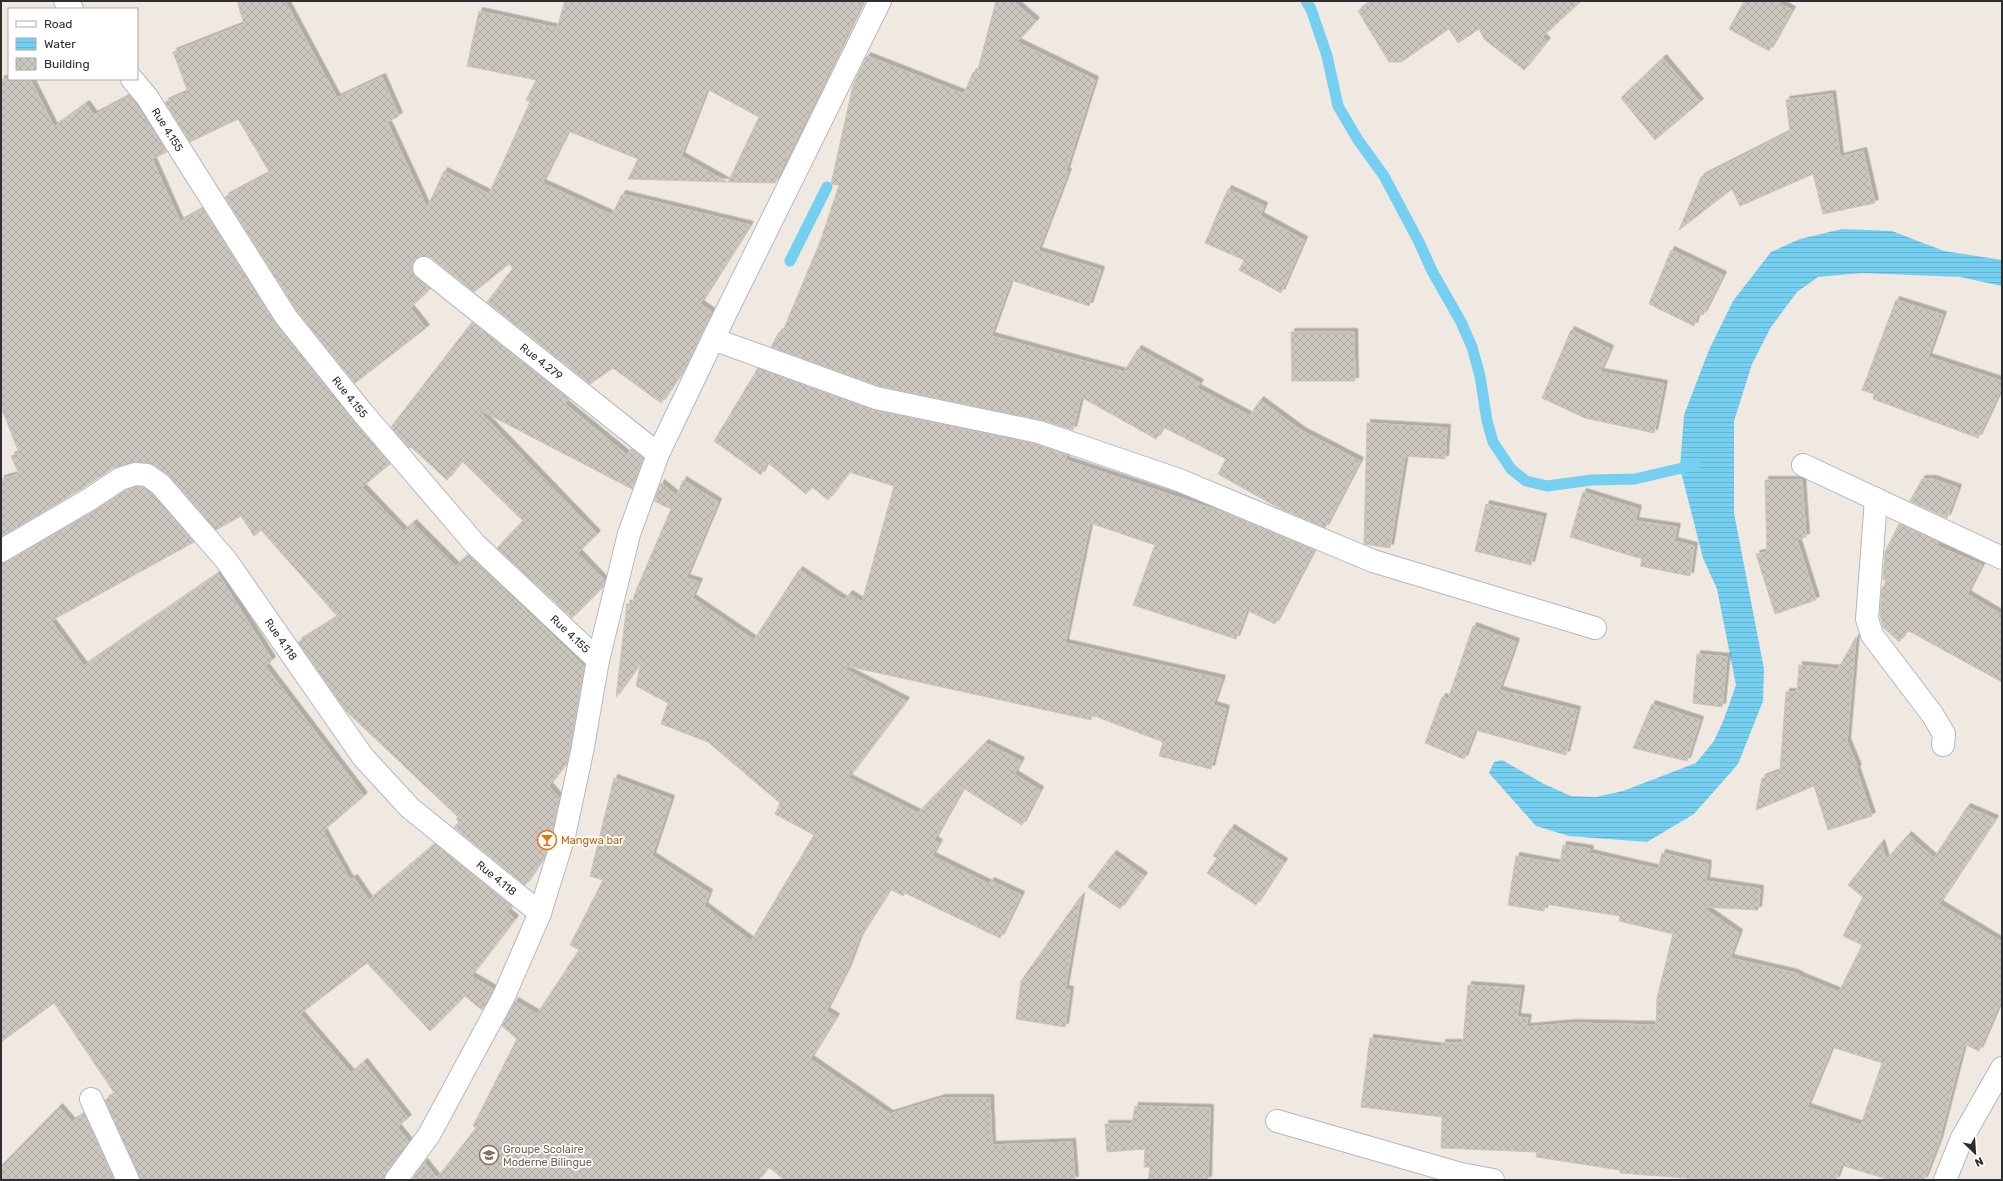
<svg xmlns="http://www.w3.org/2000/svg" width="2003" height="1181" viewBox="0 0 2003 1181" font-family="Rubik,sans-serif">
  <defs>
    <pattern id="water-rules" width="6" height="5" patternUnits="userSpaceOnUse"><rect width="6" height="5" fill="#75cff0"/><path d="M0 2.5h6" fill="none" stroke="#66b2ce"/></pattern>
    <pattern id="building-cross-hatch" width="8" height="8" patternUnits="userSpaceOnUse"><rect width="8" height="8" fill="#cbc7bf"/><path d="M0 0l8 8M0 8l8-8" fill="none" stroke="#afaba4"/></pattern>
    <filter id="shadow"><feDropShadow dx="3.5" dy="-3.5" stdDeviation="0" flood-color="#0004"/></filter>
  </defs>
  <rect width="100%" height="100%" fill="#efe9e1"/>
  <!-- water -->
  <path fill="url(#water-rules)" d="M 1842,229 L 1892,231 L 1944,251 L 2002,260 L 2002,286 L 1960,277 L 1862,273 L 1818,277 L 1797,292 L 1771,327 L 1752,364 L 1734,421 L 1734,513 L 1764,669 L 1763,701 L 1738,764 L 1694,814 L 1647,842 L 1569,836 L 1536,826 L 1489,773 L 1494,762 L 1502,760 L 1544,784 L 1571,796 L 1596,797 L 1623,791 L 1696,763 L 1714,741 L 1724,719 L 1736,685 L 1717,589 L 1703,558 L 1680,468 L 1684,415 L 1709,350 L 1733,301 L 1771,252 L 1800,239 Z"/>
  <g fill="none" stroke-linecap="round" stroke-linejoin="round">
    <!-- stream -->
    <g stroke="#75cff0" stroke-width="11">
      <path d="M 1306,1 L 1311,9 L 1327,56 L 1338,106 L 1358,140 L 1384,176 L 1419,242 L 1432,271 L 1461,322 L 1472,347 L 1480,376 L 1487,421 L 1493,442 L 1511,469 L 1526,481 L 1547,486 L 1592,480 L 1635,479 L 1695,465"/>
      <path d="M 790,261 L 827,187"/>
    </g>
  </g>
  <!-- building -->
  <g fill="url(#building-cross-hatch)" stroke="#cbc5ba" fill-rule="evenodd" filter="url(#shadow)">
    <path d="M 237,1 L 285,1 L 337,98 L 382,77 L 399,116 L 387,122 L 427,208 L 444,171 L 489,194 L 530,102 L 526,100 L 536,80 L 467,66 L 479,11 L 557,28 L 565,1 L 863,1 L 775,183 L 728,182 L 759,117 L 707,89 L 681,156 L 727,182 L 628,179 L 638,159 L 568,131 L 542,183 L 612,215 L 622,194 L 750,225 L 700,304 L 712,312 L 686,366 L 661,403 L 613,368 L 590,384 L 487,302 L 513,268 L 509,264 L 474,292 L 432,258 L 425,256 L 419,257 L 414,261 L 412,266 L 412,272 L 430,289 L 410,308 L 426,328 L 355,383 L 296,310 L 225,197 L 270,173 L 238,119 L 190,142 L 165,102 L 188,92 L 173,52 L 244,24 Z"/>
    <path d="M 996,1 L 1013,1 L 1036,21 L 1017,42 L 1095,80 L 1066,171 L 1068,172 L 1038,251 L 1101,270 L 1089,306 L 1011,280 L 991,336 L 1124,372 L 1138,349 L 1200,383 L 1197,388 L 1250,416 L 1260,400 L 1302,431 L 1360,461 L 1325,528 L 1277,507 L 1218,474 L 1226,459 L 1163,427 L 1156,439 L 1081,397 L 1073,430 L 1042,420 L 879,386 L 771,347 L 779,332 L 782,333 L 820,242 L 839,185 L 831,184 L 853,85 L 867,56 L 964,94 L 973,72 L 977,73 Z"/>
    <path d="M 1372,1 L 1581,1 L 1542,37 L 1547,41 L 1524,70 L 1485,40 L 1479,29 L 1458,43 L 1449,29 L 1401,62 L 1389,62 L 1358,11 Z"/>
    <path d="M 1744,1 L 1775,1 L 1792,10 L 1769,51 L 1729,29 Z"/>
    <path d="M 1663,58 L 1700,102 L 1655,140 L 1621,98 Z"/>
    <path d="M 1,79 L 30,79 L 54,127 L 86,104 L 94,115 L 130,96 L 167,152 L 152,159 L 180,222 L 203,209 L 276,325 L 390,464 L 362,487 L 404,531 L 413,523 L 456,566 L 468,555 L 584,666 L 567,762 L 549,786 L 559,798 L 552,833 L 544,857 L 525,885 L 454,827 L 459,822 L 456,819 L 458,817 L 346,711 L 298,642 L 338,617 L 261,530 L 254,536 L 241,516 L 216,530 L 167,474 L 154,465 L 136,462 L 113,468 L 83,488 L 1,537 L 1,479 L 19,474 L 11,456 L 19,453 L 1,407 Z"/>
    <path d="M 1832,94 L 1840,157 L 1863,151 L 1875,203 L 1823,214 L 1813,174 L 1740,206 L 1732,189 L 1679,230 L 1701,177 L 1790,132 L 1786,100 Z"/>
    <path d="M 1228,189 L 1264,206 L 1260,216 L 1304,240 L 1281,293 L 1239,270 L 1244,260 L 1205,243 Z"/>
    <path d="M 1671,250 L 1723,275 L 1703,315 L 1698,313 L 1694,326 L 1649,304 Z"/>
    <path d="M 1896,300 L 1943,315 L 1928,357 L 2002,381 L 2002,387 L 1978,438 L 1873,399 L 1874,394 L 1862,390 Z"/>
    <path d="M 472,322 L 569,399 L 564,403 L 627,455 L 631,449 L 643,458 L 632,489 L 476,408 L 597,534 L 578,553 L 605,581 L 603,587 L 572,618 L 497,548 L 523,521 L 462,461 L 447,480 L 411,447 L 409,448 L 391,427 Z"/>
    <path d="M 1571,330 L 1610,349 L 1600,372 L 1664,384 L 1654,433 L 1585,418 L 1542,398 Z"/>
    <path d="M 1291,332 L 1354,332 L 1355,381 L 1292,381 Z"/>
    <path d="M 758,368 L 873,410 L 1036,444 L 1067,455 L 1065,460 L 1228,514 L 1314,550 L 1275,624 L 1247,610 L 1236,639 L 1133,605 L 1155,545 L 1090,523 L 1065,643 L 1222,679 L 1213,705 L 1226,709 L 1211,769 L 1159,756 L 1163,742 L 1092,715 L 1091,720 L 847,666 L 846,670 L 906,701 L 848,778 L 918,813 L 985,743 L 1021,761 L 1014,774 L 1040,790 L 1022,825 L 963,788 L 934,840 L 939,843 L 932,856 L 989,884 L 991,881 L 1021,895 L 1000,938 L 905,893 L 903,896 L 890,889 L 859,938 L 847,970 L 826,1011 L 836,1017 L 810,1059 L 890,1114 L 942,1098 L 990,1098 L 992,1145 L 1072,1142 L 1075,1180 L 784,1180 L 769,1167 L 758,1180 L 412,1180 L 424,1162 L 437,1178 L 476,1128 L 473,1126 L 517,1039 L 502,1026 L 515,1001 L 537,1014 L 579,950 L 570,945 L 603,880 L 590,876 L 614,778 L 671,799 L 652,856 L 709,893 L 704,906 L 751,941 L 814,835 L 775,814 L 780,803 L 708,742 L 661,724 L 668,703 L 636,686 L 641,662 L 616,697 L 627,603 L 631,607 L 635,593 L 671,509 L 654,501 L 661,483 L 677,496 L 683,480 L 718,502 L 686,578 L 699,582 L 692,598 L 754,640 L 799,570 L 844,600 L 849,594 L 862,602 L 894,486 L 849,472 L 828,500 L 812,487 L 806,494 L 767,462 L 761,475 L 714,441 Z"/>
    <path d="M 1367,423 L 1447,428 L 1445,459 L 1405,456 L 1390,548 L 1364,544 Z"/>
    <path d="M 1922,479 L 1933,479 L 1958,488 L 1947,518 L 1910,501 Z"/>
    <path d="M 1765,480 L 1802,480 L 1806,537 L 1797,540 L 1816,600 L 1775,614 L 1756,554 L 1767,552 Z"/>
    <path d="M 137,487 L 143,487 L 152,493 L 194,542 L 51,621 L 84,666 L 218,574 L 272,660 L 265,666 L 364,796 L 323,831 L 350,880 L 354,878 L 369,900 L 435,844 L 511,906 L 507,912 L 515,919 L 471,976 L 493,989 L 482,1010 L 465,996 L 430,1031 L 367,963 L 300,1014 L 351,1073 L 364,1062 L 408,1118 L 397,1127 L 409,1142 L 386,1173 L 384,1180 L 140,1180 L 105,1100 L 115,1094 L 54,1003 L 1,1042 L 1,563 L 7,562 L 96,510 L 126,490 Z"/>
    <path d="M 1583,492 L 1638,509 L 1635,521 L 1677,527 L 1674,541 L 1694,546 L 1690,576 L 1640,566 L 1642,559 L 1570,537 Z"/>
    <path d="M 1486,504 L 1543,517 L 1531,565 L 1475,551 Z"/>
    <path d="M 1899,524 L 1938,542 L 1937,546 L 1982,565 L 1967,594 L 2002,615 L 2002,682 L 1907,630 L 1899,642 L 1883,627 L 1880,615 L 1882,589 L 1886,581 L 1883,579 L 1885,552 Z"/>
    <path d="M 1473,626 L 1516,642 L 1499,690 L 1577,710 L 1566,755 L 1475,730 L 1464,759 L 1425,743 L 1442,697 L 1448,699 Z"/>
    <path d="M 1856,637 L 1847,742 L 1858,768 L 1856,769 L 1872,816 L 1828,830 L 1814,786 L 1756,810 L 1762,778 L 1780,771 L 1786,692 L 1797,692 L 1799,665 L 1838,669 Z"/>
    <path d="M 1697,654 L 1727,657 L 1722,707 L 1693,703 Z"/>
    <path d="M 1652,704 L 1700,720 L 1687,761 L 1633,748 Z"/>
    <path d="M 1967,807 L 1995,819 L 1939,904 L 2002,942 L 2002,998 L 1979,1051 L 1964,1044 L 1939,1141 L 1924,1180 L 1890,1180 L 1841,1165 L 1836,1180 L 1711,1180 L 1620,1173 L 1620,1170 L 1536,1157 L 1537,1152 L 1441,1148 L 1442,1117 L 1361,1107 L 1370,1038 L 1442,1047 L 1442,1043 L 1463,1043 L 1468,985 L 1521,989 L 1517,1017 L 1528,1018 L 1526,1027 L 1573,1023 L 1656,1025 L 1657,998 L 1673,934 L 1619,921 L 1620,916 L 1545,904 L 1544,911 L 1508,905 L 1516,856 L 1560,864 L 1563,845 L 1590,849 L 1589,853 L 1658,869 L 1662,853 L 1708,864 L 1706,881 L 1760,889 L 1758,910 L 1702,907 L 1739,933 L 1730,958 L 1795,973 L 1802,977 L 1839,992 L 1862,945 L 1843,936 L 1863,897 L 1848,885 L 1881,843 L 1886,860 L 1908,835 L 1934,858 ZM 1832,1047 L 1882,1063 L 1861,1125 L 1807,1107 Z"/>
    <path d="M 1231,828 L 1284,862 L 1256,905 L 1207,873 L 1217,858 L 1213,856 Z"/>
    <path d="M 1113,854 L 1144,876 L 1120,909 L 1088,887 Z"/>
    <path d="M 1081,896 L 1065,989 L 1070,990 L 1065,1027 L 1016,1019 L 1021,981 Z"/>
    <path d="M 1135,1106 L 1210,1108 L 1208,1180 L 1148,1180 L 1150,1167 L 1144,1167 L 1145,1149 L 1107,1152 L 1105,1124 L 1132,1124 Z"/>
    <path d="M 59,1107 L 72,1122 L 84,1114 L 114,1180 L 1,1180 L 1,1166 Z"/>
  </g>
  <g fill="none" stroke-linecap="round" stroke-linejoin="round">
    <!-- street casing -->
    <g stroke="#b4b7c1" stroke-width="24">
      <g id="street">
        <path d="M 65,1 L 72,9"/>
        <path id="s1" d="M 132,79 L 147,97 L 286,317 L 362,412 L 475,544 L 598,660"/>
        <path id="s2" d="M 424,268 L 658,454"/>
        <path d="M 713,339 L 876,398 L 1039,432 L 1179,480 L 1373,561 L 1595,628"/>
        <path d="M 1803,465 L 2002,558"/>
        <path d="M 1876,499 L 1867,619 L 1872,635 L 1932,714 L 1944,734 L 1943,745"/>
        <path id="s3" d="M 1,551 L 90,499 L 120,479 L 135,474 L 147,475 L 160,484 L 226,560 L 363,757 L 410,808 L 540,913"/>
        <path d="M 91,1099 L 128,1180"/>
        <path d="M 1277,1121 L 1461,1174 L 1493,1180"/>
        <path d="M 396,1180 L 429,1135 L 504,996 L 540,913 L 564,836 L 582,752 L 598,660 L 629,534 L 658,454 L 713,339 L 880,1"/>
        <path d="M 1945,1180 L 1962,1138 L 2002,1068"/>
      </g>
    </g>
    <!-- street -->
    <use href="#street" stroke="#fff" stroke-width="22"/>
  </g>
  <!-- icons -->
  <defs>
    <g id="bar-ring" transform="scale(1)"><circle r="9.5" fill="#fff" stroke="#e8710a" stroke-width="1.5"/><path d="M-6-5H6L.8 .8V4.5H3.5V6h-7V4.5H-.8V.8Z" fill="#e8710a"/></g>
    <g id="school-ring" transform="scale(1)"><circle r="9.5" fill="#fff" stroke="#8d6e63" stroke-width="1.5"/><path d="M0-5L7-2L0 1L-7-2ZM-4 1L0 2.5L4 1V4Q0 6-4 4Z" fill="#8d6e63"/></g>
  </defs>
  <g fill-rule="evenodd">
    <use href="#bar-ring" x="547" y="840"/>
    <use href="#school-ring" x="489" y="1155"/>
  </g>
  <g text-anchor="middle" stroke-width="3.5" stroke-linejoin="round" paint-order="stroke">
    <!-- street labels -->
    <g font-size="11" fill="#2e2e2e" stroke="#fff">
      <text dy="4" stroke="none"><textPath href="#s1" startOffset="62">Rue 4.155</textPath></text>
      <text dy="4" stroke="none"><textPath href="#s2" startOffset="150">Rue 4.279</textPath></text>
      <text dy="4" stroke="none"><textPath href="#s1" startOffset="386">Rue 4.155</textPath></text>
      <text dy="4" stroke="none"><textPath href="#s1" startOffset="710">Rue 4.155</textPath></text>
      <text dy="4" stroke="none"><textPath href="#s3" startOffset="380">Rue 4.118</textPath></text>
      <text dy="4" stroke="none"><textPath href="#s3" startOffset="704">Rue 4.118</textPath></text>
    </g>
    <!-- food labels -->
    <g font-size="11" fill="#c56008" stroke="#fff" text-anchor="start">
      <text x="561" y="844">Mangwa bar</text>
    </g>
    <!-- education labels -->
    <g font-size="11" fill="#785e54" stroke="#fff" text-anchor="start">
      <text x="503" y="1153">Groupe Scolaire<tspan x="503" dy="13">Moderne Bilingue</tspan></text>
    </g>
  </g>
  <!-- border -->
  <rect width="2003" height="1181" fill="none" stroke="#2e2e2e" stroke-width="4"/>
  <!-- legend -->
  <rect x="8" y="8" width="130" height="72" fill="#ffffff" stroke="#ababab"/>
  <rect x="16" y="21" width="20" height="6" fill="#ffffff" stroke="#ababab"/>
  <text x="44" y="28" font-size="12" fill="#2e2e2e">Road</text>
  <rect x="16" y="38" width="20" height="12" fill="url(#water-rules)" stroke="#ababab"/>
  <text x="44" y="48" font-size="12" fill="#2e2e2e">Water</text>
  <rect x="16" y="58" width="20" height="12" fill="url(#building-cross-hatch)" stroke="#ababab"/>
  <text x="44" y="68" font-size="12" fill="#2e2e2e">Building</text>
  <!-- north arrow -->
  <g transform="translate(1975 1153) rotate(155)" stroke="#ffffff" stroke-width="3" paint-order="stroke">
  <path d="M0-3L7 15L0 10L-7 15Z" fill="#2e2e2e"/>
  <text y="-6" font-size="11" font-weight="bold" text-anchor="middle" fill="#2e2e2e">N</text>
  </g>
</svg>
